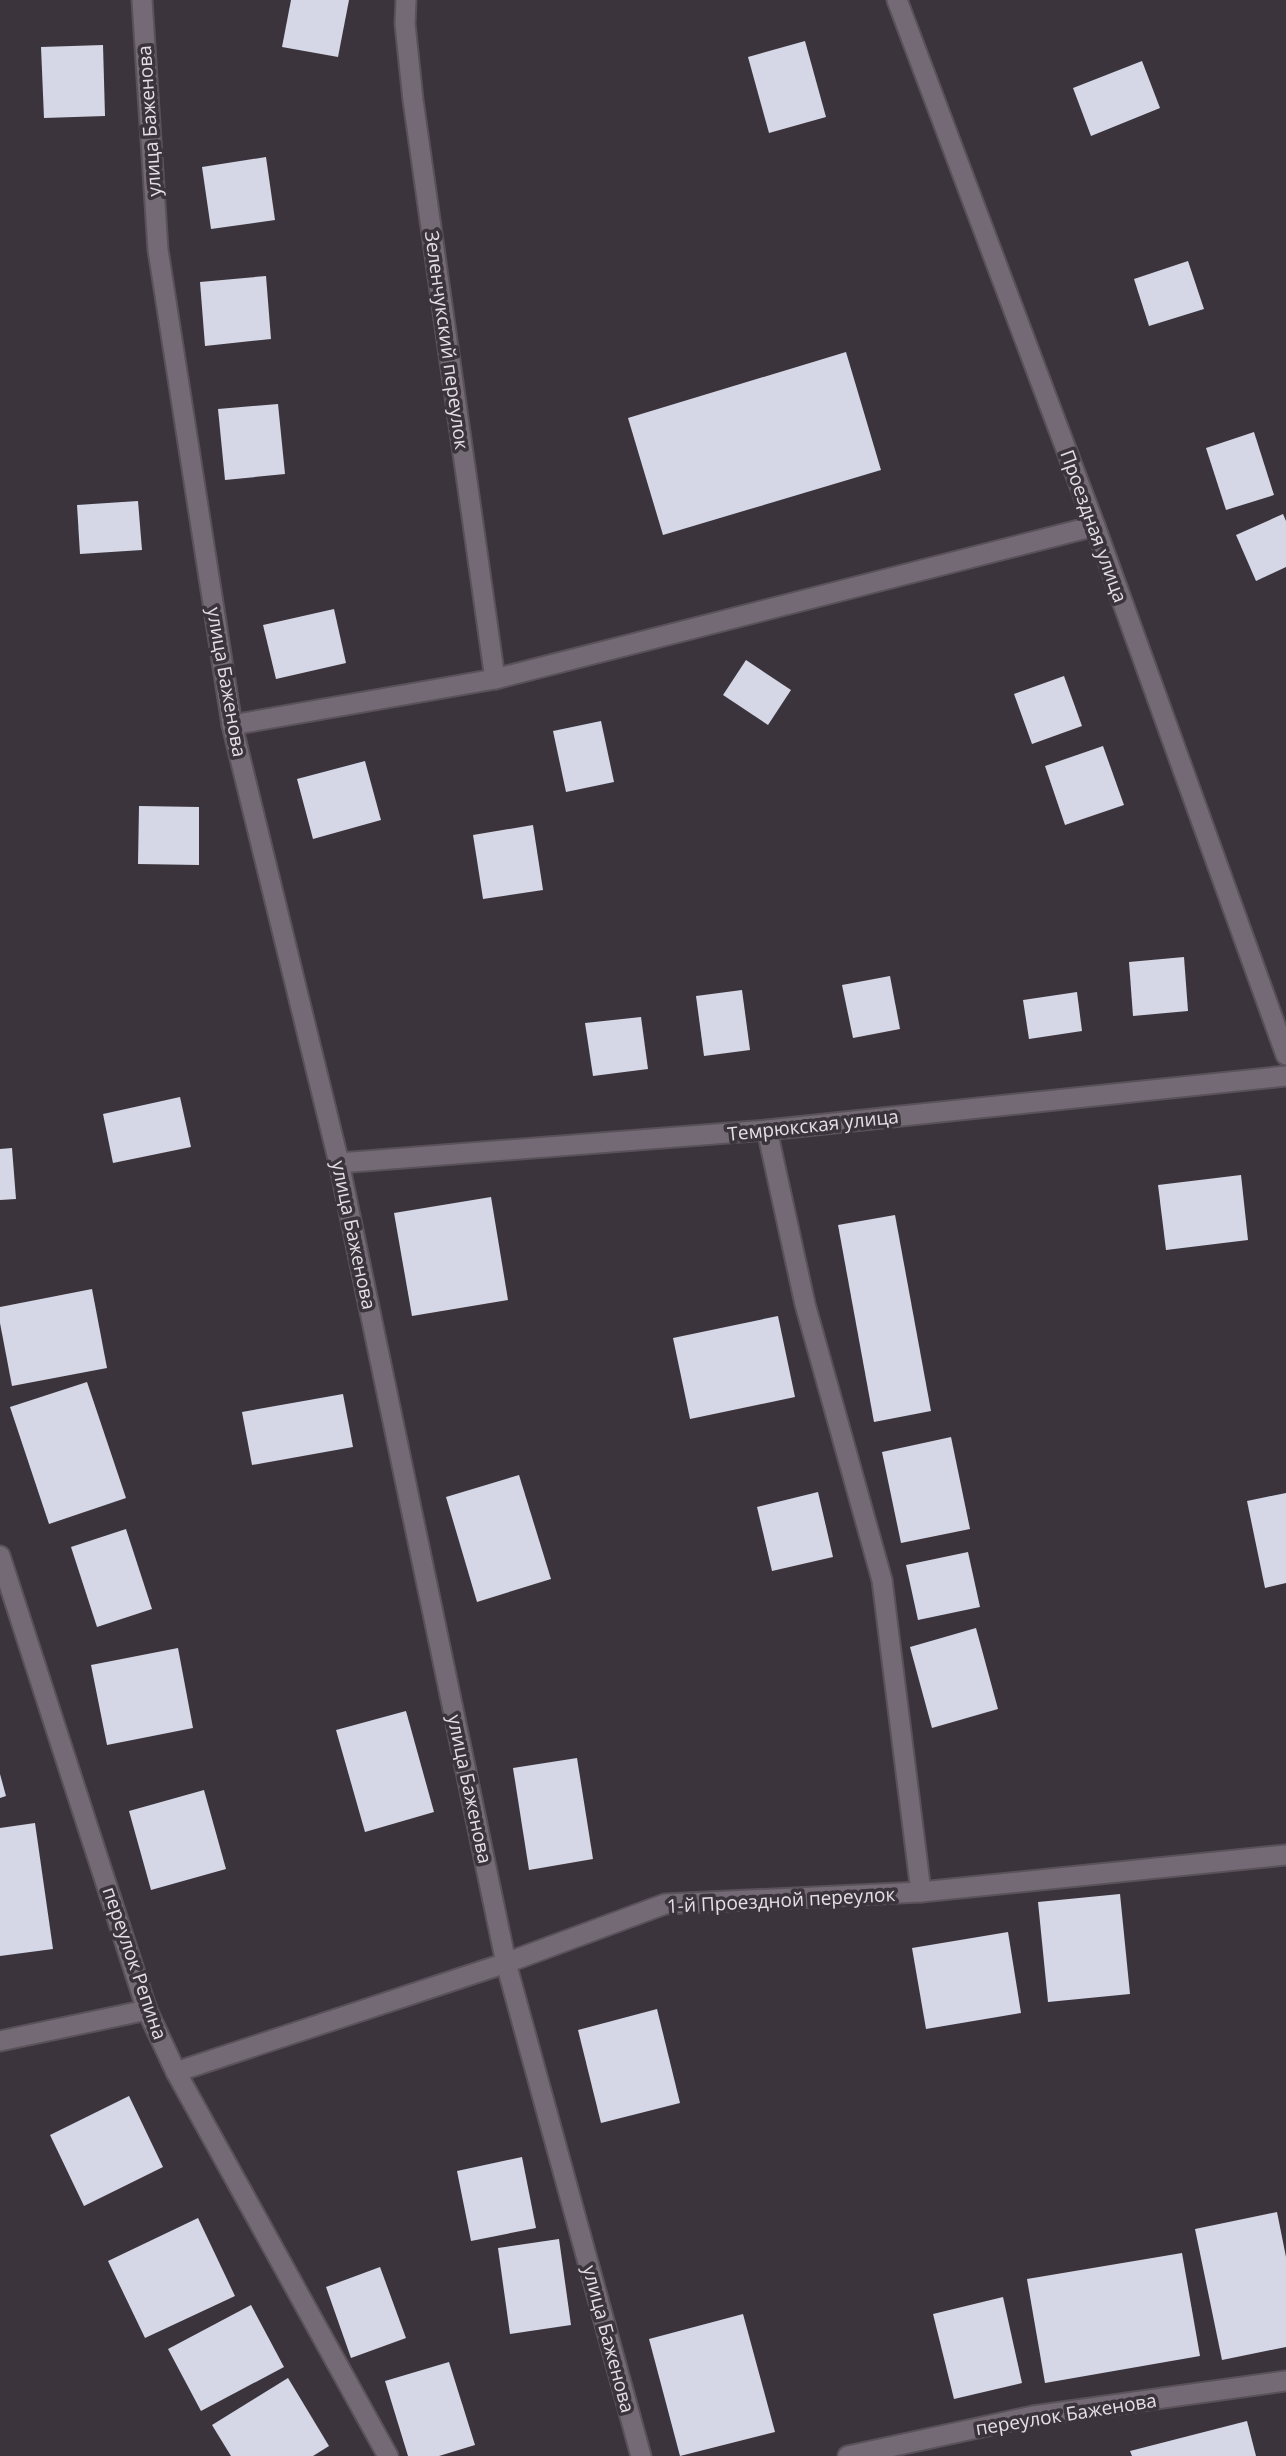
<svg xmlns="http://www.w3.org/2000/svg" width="1286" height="2456" viewBox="0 0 1286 2456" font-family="'Open Sans',sans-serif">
  <rect width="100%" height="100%" fill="#3c343d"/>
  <!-- building -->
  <g fill="#d5d7e6">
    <path d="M 291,0 L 349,0 L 338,57 L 282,47 Z"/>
    <path d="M 805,41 L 826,117 L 769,133 L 748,57 Z"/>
    <path d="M 103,45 L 105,116 L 44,118 L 41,47 Z"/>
    <path d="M 1142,61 L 1160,108 L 1091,136 L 1073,88 Z"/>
    <path d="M 266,157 L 275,220 L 211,229 L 202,167 Z"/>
    <path d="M 1188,261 L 1204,309 L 1149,326 L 1134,279 Z"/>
    <path d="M 266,276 L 271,339 L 205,346 L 200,282 Z"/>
    <path d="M 846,352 L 881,470 L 663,535 L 628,418 Z"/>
    <path d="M 278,404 L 285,474 L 225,480 L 218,409 Z"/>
    <path d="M 1254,432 L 1274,495 L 1226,510 L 1206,448 Z"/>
    <path d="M 138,501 L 142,550 L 80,554 L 77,505 Z"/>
    <path d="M 1283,514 L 1286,521 L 1286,567 L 1256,581 L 1236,535 Z"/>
    <path d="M 334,609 L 346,663 L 276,679 L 263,625 Z"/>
    <path d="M 746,660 L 791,690 L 768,725 L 723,695 Z"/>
    <path d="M 1064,676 L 1082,726 L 1032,744 L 1014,694 Z"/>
    <path d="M 601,721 L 614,782 L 566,792 L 553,731 Z"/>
    <path d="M 1103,746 L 1124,805 L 1065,825 L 1045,766 Z"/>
    <path d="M 365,761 L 381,820 L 313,839 L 297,779 Z"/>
    <path d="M 139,806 L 199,807 L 199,865 L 138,864 Z"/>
    <path d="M 533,825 L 543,890 L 483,899 L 473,835 Z"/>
    <path d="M 1184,957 L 1188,1011 L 1133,1016 L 1129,962 Z"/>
    <path d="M 890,976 L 900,1029 L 853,1038 L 842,985 Z"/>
    <path d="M 742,990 L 750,1050 L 704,1056 L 696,996 Z"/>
    <path d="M 1077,992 L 1082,1031 L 1029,1039 L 1023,1000 Z"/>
    <path d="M 641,1017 L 648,1069 L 593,1076 L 585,1023 Z"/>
    <path d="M 180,1097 L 191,1147 L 113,1163 L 103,1114 Z"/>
    <path d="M 12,1148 L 16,1199 L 0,1200 L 0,1149 Z"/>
    <path d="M 1241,1175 L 1248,1240 L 1166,1250 L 1158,1185 Z"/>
    <path d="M 491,1197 L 508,1300 L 412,1316 L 394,1213 Z"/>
    <path d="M 895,1215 L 931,1411 L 874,1422 L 838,1225 Z"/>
    <path d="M 92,1289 L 107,1368 L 12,1386 L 0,1323 L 0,1307 Z"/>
    <path d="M 778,1316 L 795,1397 L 690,1419 L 673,1338 Z"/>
    <path d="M 87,1382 L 126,1498 L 49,1524 L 10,1407 Z"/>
    <path d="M 343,1394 L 353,1447 L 252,1465 L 242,1412 Z"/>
    <path d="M 951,1437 L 970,1529 L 901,1543 L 882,1452 Z"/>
    <path d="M 519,1475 L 551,1579 L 477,1602 L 446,1497 Z"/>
    <path d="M 818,1492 L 833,1557 L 772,1571 L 757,1507 Z"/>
    <path d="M 1286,1493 L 1286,1583 L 1265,1588 L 1247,1501 Z"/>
    <path d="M 126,1529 L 152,1609 L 97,1627 L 71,1547 Z"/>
    <path d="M 968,1552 L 980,1607 L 918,1620 L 906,1565 Z"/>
    <path d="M 976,1628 L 998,1709 L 932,1728 L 910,1647 Z"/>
    <path d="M 178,1648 L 193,1728 L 107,1745 L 91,1665 Z"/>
    <path d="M 406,1711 L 434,1812 L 365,1832 L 336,1730 Z"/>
    <path d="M 577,1758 L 593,1859 L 529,1870 L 513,1768 Z"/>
    <path d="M 0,1774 L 6,1796 L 0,1798 Z"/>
    <path d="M 204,1790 L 226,1869 L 151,1890 L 129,1811 Z"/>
    <path d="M 35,1823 L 53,1949 L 0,1956 L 0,1828 Z"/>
    <path d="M 1120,1894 L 1130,1994 L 1048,2002 L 1038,1902 Z"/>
    <path d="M 1008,1932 L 1021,2013 L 926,2029 L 912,1948 Z"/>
    <path d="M 657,2009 L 680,2103 L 601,2123 L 578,2030 Z"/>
    <path d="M 129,2096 L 163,2167 L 84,2206 L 50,2135 Z"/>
    <path d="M 522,2157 L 536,2228 L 471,2241 L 457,2171 Z"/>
    <path d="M 1277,2212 L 1286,2257 L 1286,2347 L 1222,2360 L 1195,2229 Z"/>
    <path d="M 198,2218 L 235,2296 L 145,2338 L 108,2261 Z"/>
    <path d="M 559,2239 L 571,2325 L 510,2334 L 498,2248 Z"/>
    <path d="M 1182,2253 L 1200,2356 L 1045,2383 L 1027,2279 Z"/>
    <path d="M 380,2267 L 406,2338 L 351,2358 L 326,2287 Z"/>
    <path d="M 1003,2297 L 1022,2383 L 954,2399 L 933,2314 Z"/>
    <path d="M 251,2305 L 284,2367 L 201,2411 L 168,2349 Z"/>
    <path d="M 743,2314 L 775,2432 L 680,2456 L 649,2339 Z"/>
    <path d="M 449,2362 L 475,2445 L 439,2456 L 408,2456 L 385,2381 Z"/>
    <path d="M 288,2378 L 329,2446 L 313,2456 L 231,2456 L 212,2425 Z"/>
    <path d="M 1247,2421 L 1256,2456 L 1132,2456 L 1130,2451 Z"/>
  </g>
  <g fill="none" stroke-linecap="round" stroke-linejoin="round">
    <!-- minor casing -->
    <g stroke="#59525a" stroke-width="23">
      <g id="minor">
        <path d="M 142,0 L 158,250 L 232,725 L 339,1163 L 506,1963 L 641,2456"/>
        <path d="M 406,0 L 405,24 L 413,100 L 495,679"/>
        <path d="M 897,0 L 1095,526 L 1286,1055"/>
        <path d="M 232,725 L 495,679 L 1095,526"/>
        <path d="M 767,1130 L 805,1304 L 882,1580 L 921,1892"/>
        <path d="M 339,1163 L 767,1130 L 1286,1076"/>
        <path d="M 0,1556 L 147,2010 L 176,2072 L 388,2456"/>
        <path d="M 0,2041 L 147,2010"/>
        <path d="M 176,2072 L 506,1963 L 665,1904 L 921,1892 L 1286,1855"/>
        <path d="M 848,2456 L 1033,2416 L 1286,2381"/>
      </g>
    </g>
    <!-- minor -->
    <use href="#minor" stroke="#746a75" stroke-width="19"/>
  </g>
  <g text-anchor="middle" stroke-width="7" stroke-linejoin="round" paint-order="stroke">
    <!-- street labels -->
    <g font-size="19" fill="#e4dfe5" stroke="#3c343d">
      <text transform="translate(149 121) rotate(-94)" y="7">улица Баженова</text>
      <text transform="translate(447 340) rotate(82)" y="7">Зеленчукский переулок</text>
      <text transform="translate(1094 526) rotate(70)" y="7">Проездная улица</text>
      <text transform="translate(227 682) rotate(80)" y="7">улица Баженова</text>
      <text transform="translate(813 1125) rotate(-6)" y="7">Темрюкская улица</text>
      <text transform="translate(354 1235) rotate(78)" y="7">улица Баженова</text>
      <text transform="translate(470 1789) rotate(78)" y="7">улица Баженова</text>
      <text transform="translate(781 1900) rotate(-3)" y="7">1-й Проездной переулок</text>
      <text transform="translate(135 1963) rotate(71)" y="7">переулок Репина</text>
      <text transform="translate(609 2339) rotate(75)" y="7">улица Баженова</text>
      <text transform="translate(1066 2414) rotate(-9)" y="7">переулок Баженова</text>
    </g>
  </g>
</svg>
